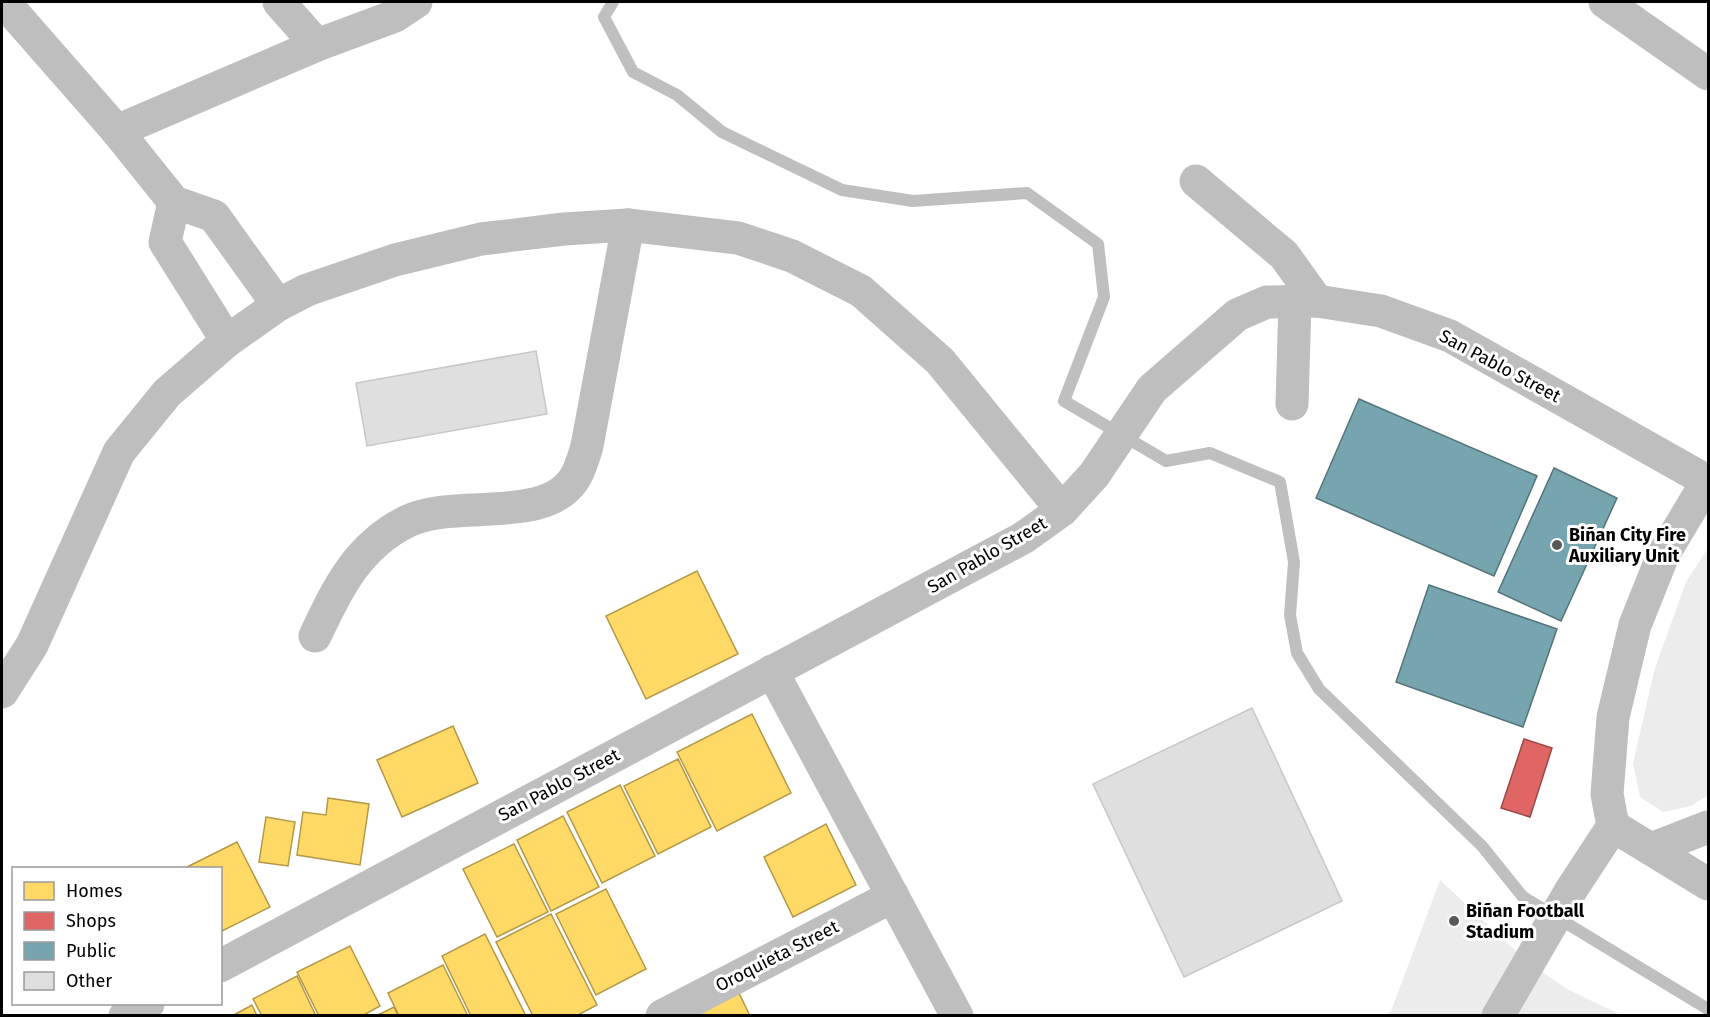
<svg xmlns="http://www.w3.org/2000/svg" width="1710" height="1017" viewBox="0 0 1710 1017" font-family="'Fira Sans',sans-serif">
  <rect width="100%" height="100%" fill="#fff"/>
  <!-- green -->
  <g fill="#ececec">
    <path d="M 1708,548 L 1708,795 L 1691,806 L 1663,812 L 1640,797 L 1633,763 L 1655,668 L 1686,582 Z"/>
    <path d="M 1440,880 L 1528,962 L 1567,989 L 1621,1015 L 1384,1016 L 1391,1011 Z"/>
  </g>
  <!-- homes -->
  <g fill="#ffd966" stroke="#b29847" stroke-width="1.5">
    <path d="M 697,571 L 738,654 L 646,699 L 606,616 Z"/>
    <path d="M 752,714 L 791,793 L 717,831 L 677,752 Z"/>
    <path d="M 453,726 L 478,783 L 402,817 L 377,760 Z"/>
    <path d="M 678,759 L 711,827 L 658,854 L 624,786 Z"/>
    <path d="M 620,785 L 655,856 L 602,883 L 567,812 Z"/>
    <path d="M 328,798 L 369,804 L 360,865 L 297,855 L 303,812 L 326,815 Z"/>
    <path d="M 563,816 L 599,887 L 551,911 L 517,840 Z"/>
    <path d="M 266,817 L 295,822 L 288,866 L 259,862 Z"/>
    <path d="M 826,824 L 856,885 L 793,917 L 764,857 Z"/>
    <path d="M 237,842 L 270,907 L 220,932 L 220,868 L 185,868 Z"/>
    <path d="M 514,844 L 548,912 L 497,937 L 463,869 Z"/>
    <path d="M 606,889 L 646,969 L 596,995 L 556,914 Z"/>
    <path d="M 551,914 L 597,1005 L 576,1016 L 533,1016 L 496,942 Z"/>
    <path d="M 485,934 L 526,1016 L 471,1016 L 442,956 Z"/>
    <path d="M 350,946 L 380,1006 L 362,1016 L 319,1016 L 297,972 Z"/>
    <path d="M 443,965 L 468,1016 L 399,1016 L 388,993 Z"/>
    <path d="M 297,976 L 316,1016 L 262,1016 L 253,999 Z"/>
    <path d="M 739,993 L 750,1016 L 693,1016 Z"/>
    <path d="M 252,1005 L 257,1016 L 232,1016 Z"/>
    <path d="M 394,1007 L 398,1016 L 376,1016 Z"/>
  </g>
  <!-- shops -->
  <path fill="#e06666" stroke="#9d4747" stroke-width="1.5" d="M 1524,739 L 1552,748 L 1530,817 L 1501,808 Z"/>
  <!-- public -->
  <g fill="#76a5af" stroke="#53747a" stroke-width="1.5">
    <path d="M 1359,399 L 1537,476 L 1494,576 L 1316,498 Z"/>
    <path d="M 1554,468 L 1617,498 L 1561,621 L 1498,592 Z"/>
    <path d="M 1429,585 L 1557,629 L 1523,727 L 1396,682 Z"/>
  </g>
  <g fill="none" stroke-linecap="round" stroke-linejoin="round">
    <!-- stream -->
    <path stroke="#bfbfbf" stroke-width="12" d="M 613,2 L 604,17 L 633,72 L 677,95 L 722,132 L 842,190 L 913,201 L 1027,193 L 1098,244 L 1104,297 L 1064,401 L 1166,461 L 1210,453 L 1280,482 L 1294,562 L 1290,615 L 1297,653 L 1319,689 L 1482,846 L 1523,897 L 1708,1009"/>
  </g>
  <!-- building -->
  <g fill="#dfdfdf" stroke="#c7c7c7" stroke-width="1.5">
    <path d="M 536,351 L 547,414 L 367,446 L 356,383 Z"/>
    <path d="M 1252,708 L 1342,901 L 1184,977 L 1093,784 Z"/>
  </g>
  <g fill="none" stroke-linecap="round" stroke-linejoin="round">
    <!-- minor -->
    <g stroke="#bebebe" stroke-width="33">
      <path d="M 4,2 L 117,131 L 174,202 L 214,216 L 278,305"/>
      <path d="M 279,2 L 317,45"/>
      <path d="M 1605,2 L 1708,74"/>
      <path d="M 117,131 L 317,45 L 395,16 L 416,2"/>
      <path d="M 1196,181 L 1284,255 L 1317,301"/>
      <path d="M 174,202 L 165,242 L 227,341"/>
      <path d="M 1292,404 L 1295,302"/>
      <path d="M 315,636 C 337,589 358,545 408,521 C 456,498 548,526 576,476 C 581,467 584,456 587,446 L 628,225"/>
      <path d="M 772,671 L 957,1016"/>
      <path d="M 2,692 L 32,645 L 119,452 L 167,393 L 227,341 L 278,305 L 307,290 L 395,260 L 481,239 L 564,229 L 628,225 L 738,238 L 792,256 L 861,291 L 940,361 L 1062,510"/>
      <path d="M 1613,826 L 1708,884"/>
      <path d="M 1654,848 L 1708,827"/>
      <path d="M 220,966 L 1023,538 L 1062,510 L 1094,475 L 1152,389 L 1237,315 L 1267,302 L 1317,301 L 1381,311 L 1450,336 L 1707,481"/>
      <path d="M 125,1016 L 148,1004"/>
      <path d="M 662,1016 L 893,896"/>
      <path d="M 1498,1016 L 1571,890 L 1613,826 L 1607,794 L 1613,717 L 1635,625 L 1663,555 L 1708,480"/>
    </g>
  </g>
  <!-- markers -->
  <g fill="#595959" stroke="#fff" stroke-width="2">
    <circle cx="1557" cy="545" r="6"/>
    <circle cx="1454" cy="921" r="6"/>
  </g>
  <g text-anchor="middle" stroke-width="6" stroke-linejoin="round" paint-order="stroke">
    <!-- street labels -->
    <g font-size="18" fill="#000" stroke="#fff">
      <text transform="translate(1500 366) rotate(28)" y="6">San Pablo Street</text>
      <text transform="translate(987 555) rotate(-30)" y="6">San Pablo Street</text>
      <text transform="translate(559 785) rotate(-28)" y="6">San Pablo Street</text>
      <text transform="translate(777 956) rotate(-27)" y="6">Oroquieta Street</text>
    </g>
    <!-- poi labels -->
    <g font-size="18" font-weight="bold" fill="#000" stroke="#fff" text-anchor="start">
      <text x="1569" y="541">Biñan City Fire<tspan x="1569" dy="21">Auxiliary Unit</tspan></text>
      <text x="1466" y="917">Biñan Football<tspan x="1466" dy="21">Stadium</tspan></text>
    </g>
  </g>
  <!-- border -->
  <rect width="1710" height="1017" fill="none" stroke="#000000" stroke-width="6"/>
  <!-- legend -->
  <rect x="12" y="867" width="210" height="138" fill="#ffffff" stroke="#999999" stroke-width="1.5"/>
  <rect x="24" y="882" width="30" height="18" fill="#ffd966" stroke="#999999" stroke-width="1.5"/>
  <text x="66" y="897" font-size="18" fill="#000000">Homes</text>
  <rect x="24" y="912" width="30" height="18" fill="#e06666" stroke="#999999" stroke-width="1.5"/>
  <text x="66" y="927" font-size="18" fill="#000000">Shops</text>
  <rect x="24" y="942" width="30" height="18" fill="#76a5af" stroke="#999999" stroke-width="1.5"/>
  <text x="66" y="957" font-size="18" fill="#000000">Public</text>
  <rect x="24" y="972" width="30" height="18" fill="#dfdfdf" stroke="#999999" stroke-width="1.5"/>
  <text x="66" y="987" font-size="18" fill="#000000">Other</text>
</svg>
